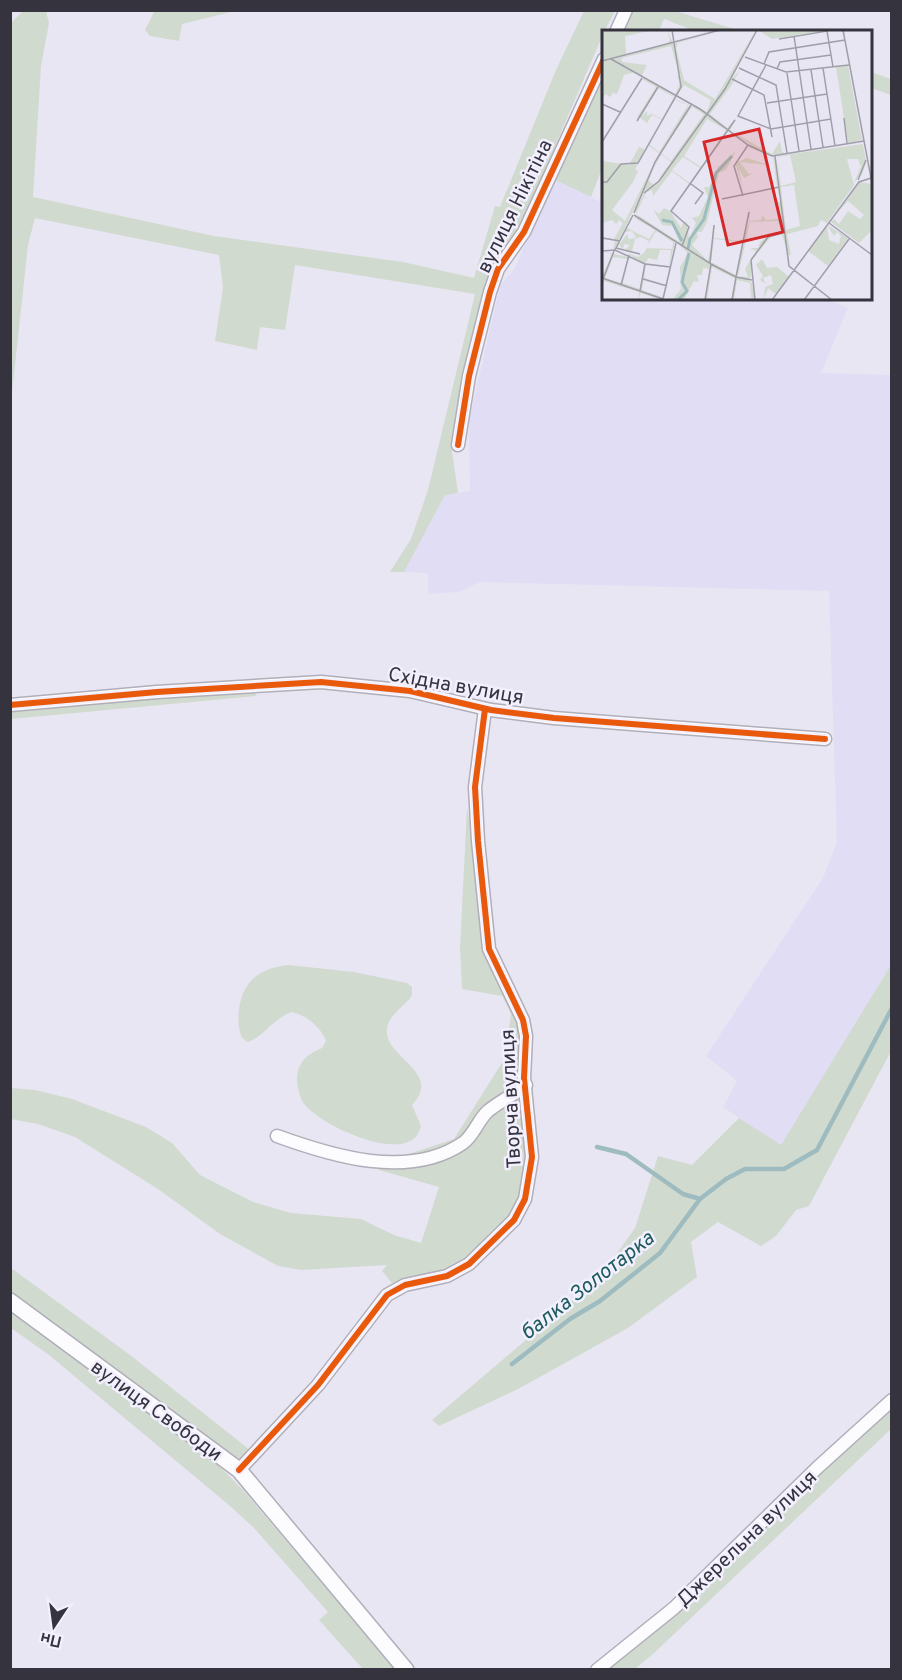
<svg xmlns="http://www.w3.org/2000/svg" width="902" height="1680" viewBox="0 0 902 1680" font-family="Overpass,sans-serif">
  <rect width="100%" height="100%" fill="#e8e6f3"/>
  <!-- built -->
  <path fill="#e1ddf5" d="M 553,179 L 603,203 L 604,298 L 825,298 L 848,308 L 821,373 L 891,375 L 891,965 L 781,1146 L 723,1107 L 737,1081 L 706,1056 L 823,878 L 837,842 L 829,591 L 480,582 L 458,592 L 428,594 L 428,573 L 404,572 L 445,495 L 470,491 L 469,421 L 500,286 L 515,268 Z"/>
  <!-- green -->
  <g fill="#d1dacf">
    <path d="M 155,10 L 235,10 L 235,11 L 182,24 L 179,41 L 150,36 L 145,30 Z"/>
    <path d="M 634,10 L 675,11 L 741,31 L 695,31 L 664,19 L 659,31 L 623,31 Z"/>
    <path d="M 23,11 L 46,11 L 49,23 L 41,66 L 33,197 L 214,236 L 403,262 L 474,278 L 495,206 L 500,207 L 556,70 L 584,11 L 615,11 L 604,32 L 528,209 L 491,278 L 452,452 L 458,493 L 445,495 L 404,572 L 390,572 L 411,539 L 428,490 L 475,294 L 295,265 L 285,330 L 260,327 L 257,350 L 215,341 L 223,288 L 219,255 L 35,218 L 28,245 L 11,402 L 10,24 Z"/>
    <path d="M 871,72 L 891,79 L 891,95 L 871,88 Z"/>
    <path d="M 603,73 L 603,166 L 591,197 L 553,179 Z"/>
    <path d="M 252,689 L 257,696 L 11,719 L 11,711 Z"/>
    <path d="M 467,808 L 474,844 L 483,940 L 520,1026 L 527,1172 C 518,1211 487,1256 447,1271 C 430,1278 410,1278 392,1283 L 382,1271 L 387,1265 L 301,1270 L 278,1266 L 220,1234 L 158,1189 L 75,1137 L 38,1124 L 11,1119 L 11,1088 L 35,1090 L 72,1099 L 146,1127 L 172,1143 L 200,1175 L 253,1202 L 291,1213 L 361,1219 L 394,1235 L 421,1243 L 439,1187 L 379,1170 L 376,1156 L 403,1156 L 454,1139 L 505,1058 L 511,1014 L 502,996 L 462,989 L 460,948 Z"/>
    <path d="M 288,965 L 354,972 L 407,983 L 412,987 L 412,995 C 405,1007 389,1013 387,1029 C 383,1057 444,1072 412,1105 L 421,1126 C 412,1169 321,1126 304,1104 C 299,1097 297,1085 297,1077 C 299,1060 308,1054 322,1048 L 326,1041 C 320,1026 307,1016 292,1012 C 273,1018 265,1036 248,1042 L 242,1038 C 238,1029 238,1018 239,1009 C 243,980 261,968 288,965 Z"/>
    <path d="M 891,965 L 891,1051 L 809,1206 L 796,1210 L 776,1236 L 761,1246 L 718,1222 L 691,1242 L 697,1277 L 628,1328 L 520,1388 L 439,1426 L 432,1420 L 601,1276 L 635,1228 L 658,1156 L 692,1165 L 739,1118 L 781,1145 Z"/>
    <path d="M 11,1268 L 130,1355 L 250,1450 L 238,1461 L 11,1295 Z"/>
    <path d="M 11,1311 L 218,1465 L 243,1490 L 395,1669 L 363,1669 L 319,1620 L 328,1612 L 254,1528 L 230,1506 L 49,1355 L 11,1328 Z"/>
    <path d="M 891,1404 L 891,1429 L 653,1654 L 635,1669 L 606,1670 L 674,1617 L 781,1508 Z"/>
  </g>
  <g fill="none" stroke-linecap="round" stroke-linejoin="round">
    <!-- stream -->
    <g stroke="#9ebcc0" stroke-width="4.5">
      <path d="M 597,1147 L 626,1154 L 683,1194 L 700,1199"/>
      <path d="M 512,1364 L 570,1319 L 600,1301 L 660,1253 L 700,1199 L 726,1179 L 745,1169 L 784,1169 L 817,1150 L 892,1008"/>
    </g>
    <!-- minor casing -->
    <g stroke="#b0aeb9" stroke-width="15">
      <g id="minor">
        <path d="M 616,32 L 626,10"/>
        <path d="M 458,445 L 469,376 L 490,292 L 498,269 L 524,232 L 604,59"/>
        <path d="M 10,705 L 157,692 L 321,682 L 410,691 L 491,710 L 554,718 L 825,739"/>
        <path d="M 277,1136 C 332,1156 409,1180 463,1143 C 474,1135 478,1120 488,1111 C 500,1101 514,1095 526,1085"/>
        <path d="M 239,1470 L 318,1385 L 387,1295 L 405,1285 L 447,1276 L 469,1264 L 514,1220 L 525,1199 L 532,1157 L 524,1078 L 526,1036 L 523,1020 L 489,949 L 478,841 L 475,787 L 485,709"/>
        <path d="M 597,1670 L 674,1608 L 817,1468 L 892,1400"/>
      </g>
    </g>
    <!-- tertiary casing -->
    <g stroke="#b0aeb9" stroke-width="18">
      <path id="tertiary" d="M 10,1301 L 239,1470 L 406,1670"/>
    </g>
    <!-- minor -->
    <use href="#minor" stroke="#fcfbfd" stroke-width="12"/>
    <!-- tertiary -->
    <use href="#tertiary" stroke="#fcfbfd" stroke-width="15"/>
    <!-- cycleway casing -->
    <g stroke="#f2effe" stroke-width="10">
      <g id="cycleway">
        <path d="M 458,445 L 469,376 L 490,292 L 498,269 L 524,232 L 604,59"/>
        <path d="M 10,705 L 157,692 L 321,682 L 410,691 L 491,710 L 554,718 L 825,739"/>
        <path d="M 239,1470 L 318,1385 L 387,1295 L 405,1285 L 447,1276 L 469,1264 L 514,1220 L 525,1199 L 532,1157 L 524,1078 L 526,1036 L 523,1020 L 489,949 L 478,841 L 475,787 L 485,709"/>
      </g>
    </g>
    <!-- cycleway -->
    <use href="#cycleway" stroke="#e8590c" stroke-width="6"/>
  </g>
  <g text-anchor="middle" stroke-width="5" stroke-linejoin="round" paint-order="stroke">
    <!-- street labels -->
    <g font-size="20" fill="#35333d" stroke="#f2effe">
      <text transform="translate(514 206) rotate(-64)" y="7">вулиця Нікітіна</text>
      <text transform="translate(456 685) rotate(10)" y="7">Східна вулиця</text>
      <text transform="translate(510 1099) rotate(-93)" y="7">Творча вулиця</text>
      <text transform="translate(157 1410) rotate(36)" y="7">вулиця Свободи</text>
      <text transform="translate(746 1538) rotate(-44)" y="7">Джерельна вулиця</text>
    </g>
    <!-- water labels -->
    <g font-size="21" font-style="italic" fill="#1d5b5c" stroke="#f2effe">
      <text transform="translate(587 1285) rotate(-38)" y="7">балка Золотарка</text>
    </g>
  </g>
  <!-- overview -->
  <g transform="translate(602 30)">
    <rect width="270" height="270" fill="#e8e6f3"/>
    <path d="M 0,0 L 52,0 L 23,6 L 24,24 L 65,14 L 68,10 L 65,0 L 72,15 L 74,13 L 123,0 L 76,13 L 74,18 L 82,50 L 113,69 L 154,0 L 128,51 L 138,40 L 129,56 L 108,84 L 125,98 L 135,87 L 128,100 L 170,124 L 178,111 L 180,122 L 184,123 L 169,125 L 172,127 L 173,131 L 178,169 L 175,158 L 156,163 L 175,157 L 171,127 L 146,117 L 151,117 L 118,94 L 125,101 L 69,182 L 79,198 L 82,191 L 85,193 L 87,209 L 94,193 L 90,188 L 97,186 L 106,167 L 102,157 L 107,157 L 116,137 L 134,121 L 124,140 L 117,143 L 105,192 L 100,202 L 95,202 L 96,207 L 90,215 L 106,231 L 113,193 L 112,208 L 140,211 L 147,192 L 148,173 L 148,191 L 159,190 L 160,185 L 164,190 L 176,189 L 174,170 L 179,173 L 175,126 L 261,114 L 264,132 L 260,144 L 252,152 L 259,137 L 256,129 L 245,129 L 252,155 L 225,193 L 219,190 L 216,196 L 185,204 L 189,225 L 186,225 L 176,191 L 148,192 L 136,246 L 146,247 L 143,239 L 154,221 L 148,218 L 156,218 L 158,212 L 170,203 L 172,203 L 149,231 L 149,248 L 144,249 L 150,253 L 153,270 L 149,267 L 148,253 L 135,250 L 132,270 L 129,270 L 134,249 L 110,237 L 105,270 L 102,270 L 108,239 L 101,238 L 100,245 L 95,245 L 97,252 L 92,251 L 82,270 L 70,270 L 79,259 L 78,237 L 86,223 L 73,211 L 60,270 L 39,263 L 36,270 L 37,262 L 2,251 L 0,258 L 0,247 L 10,224 L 0,221 L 34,229 L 25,223 L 36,227 L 43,222 L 47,211 L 39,207 L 33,209 L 30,221 L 23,220 L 28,215 L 22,214 L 21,219 L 17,215 L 25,204 L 27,209 L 34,208 L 30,201 L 23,202 L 30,187 L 38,189 L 33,181 L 44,160 L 29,185 L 13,220 L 0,220 L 11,220 L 13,210 L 0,208 L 0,207 L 12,209 L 21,193 L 17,190 L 14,194 L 10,190 L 0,193 L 0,131 L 27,135 L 37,117 L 42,119 L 42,124 L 73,69 L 87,75 L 83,83 L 90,76 L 97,79 L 59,58 L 73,67 L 60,90 L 50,85 L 45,93 L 37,87 L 35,88 L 34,89 L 54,57 L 40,49 L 0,113 L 40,49 L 41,48 L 32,42 L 22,45 L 15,64 L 11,63 L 8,67 L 3,64 L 0,71 L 0,32 L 36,23 L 0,31 ZM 69,16 L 78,46 L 75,48 L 79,51 L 73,65 L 39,47 L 45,35 L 20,32 L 20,28 ZM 82,55 L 109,70 L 105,82 L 75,66 ZM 56,58 L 72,67 L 60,89 L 46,82 L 49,84 L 45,86 L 45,81 L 39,87 ZM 73,70 L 86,75 L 57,122 L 47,114 ZM 90,77 L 102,84 L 69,131 L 59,123 ZM 105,89 L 124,100 L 99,137 L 82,126 ZM 47,116 L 57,123 L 23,191 L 10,180 L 31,152 L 36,141 L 33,139 ZM 59,124 L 69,132 L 55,150 L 71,132 L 57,152 L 45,160 L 52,155 L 46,150 ZM 188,125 L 194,152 L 179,156 L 175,127 ZM 81,127 L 98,138 L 88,153 L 70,140 ZM 70,141 L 87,154 L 68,181 L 62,178 L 57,184 L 51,179 L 60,195 L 71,196 L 77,212 L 34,184 L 42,167 L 47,169 L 42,166 L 45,162 L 50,160 L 51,166 ZM 192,155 L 198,196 L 184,200 L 179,157 ZM 31,187 L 53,200 L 47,209 L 25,198 ZM 54,201 L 71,212 L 70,219 L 44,218 ZM 112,209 L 140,212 L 134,244 L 139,248 L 109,232 ZM 58,220 L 69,220 L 67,236 L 44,233 L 46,228 L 55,230 ZM 11,227 L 26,229 L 20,253 L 3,248 ZM 27,227 L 42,234 L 38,259 L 21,253 ZM 44,234 L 67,237 L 64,255 L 42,248 ZM 42,249 L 64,255 L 60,267 L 40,260 ZM 156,0 L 226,0 L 170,9 ZM 246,36 L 260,110 L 246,113 L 234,37 ZM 145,128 L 167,135 L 138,132 L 147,144 L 152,143 L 142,148 L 137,139 L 141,159 L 133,133 ZM 258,152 L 269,154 L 270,200 L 257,213 L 229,192 L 232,189 L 237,194 L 246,181 L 258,189 L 262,185 L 246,171 L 237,181 ZM 225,195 L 246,208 L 226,236 L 206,221 L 225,197 L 227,210 L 237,214 L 239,206 L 235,202 L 232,206 ZM 160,229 L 165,238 L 175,237 L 187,247 L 174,264 L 166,258 L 162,270 L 163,257 L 171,254 L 169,245 L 161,248 L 164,254 L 158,250 L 161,246 L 154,235 Z" fill="#d1dacf" fill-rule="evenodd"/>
    <path fill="none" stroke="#9ebcc0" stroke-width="3" d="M 60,190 L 70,192 L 80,211M 86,219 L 88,209 L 102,189 L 114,143 L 130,126M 76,270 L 85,261 L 80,252 L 87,223"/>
    <path fill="none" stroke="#a09eaa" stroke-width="1.5" d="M 241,0 L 270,153M 192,6 L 209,119M 177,9 L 225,1 L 231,37M 143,27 L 184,42 L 247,35M 9,29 L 98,79 L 146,115 L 170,126 L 262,111M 0,31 L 118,0M 162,34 L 167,22 L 243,10M 164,35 L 136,86 L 169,99 L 229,89M 137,38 L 174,55 L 185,123M 221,38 L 233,116M 175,39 L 178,32 L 229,25M 209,40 L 221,117M 185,43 L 197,121M 130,49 L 162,65 L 170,107M 165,73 L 225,64M 0,74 L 18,82M 242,88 L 245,113M 35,91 L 56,57M 0,112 L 40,48M 173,126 L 187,236 L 230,270M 256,150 L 264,130M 0,152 L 5,152 L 19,134 L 36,133 L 79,57 L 70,0M 89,154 L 101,163 L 93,174M 42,163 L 57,151 L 123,59 L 155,0M 141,166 L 132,136 L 146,115M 120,169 L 177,157M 32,183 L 53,132 L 89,75M 32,185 L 109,234 L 134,247 L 150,250M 227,193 L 270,225M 0,208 L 18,211M 80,216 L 87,197 L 69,181 L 133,90M 14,218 L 38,224M 13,220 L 31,185M 0,221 L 13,220 L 43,234 L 68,237M 108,233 L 112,195M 134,247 L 147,182M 0,248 L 61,269M 1,249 L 12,221M 41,249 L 65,256M 19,255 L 27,225M 38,261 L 43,234M 61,269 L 74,213M 103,270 L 109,234M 130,270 L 134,247M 153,270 L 149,230 L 166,207 L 181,203M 170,270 L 257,152 L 269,148M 202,270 L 247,209"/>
    <path fill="#d62828" fill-opacity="0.15" stroke="#d62828" stroke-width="3" d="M 157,99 L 181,202 L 126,215 L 102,112 Z"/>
    <rect width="270" height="270" fill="none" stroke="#35333d" stroke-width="3"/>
  </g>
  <!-- border -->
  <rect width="902" height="1680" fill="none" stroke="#35333d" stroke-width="24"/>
  <!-- north arrow -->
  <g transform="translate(54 1626) rotate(193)" stroke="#f2effe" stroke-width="4.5" paint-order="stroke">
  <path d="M0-4.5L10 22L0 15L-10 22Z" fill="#35333d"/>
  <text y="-9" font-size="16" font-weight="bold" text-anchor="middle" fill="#35333d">Пн</text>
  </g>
</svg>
